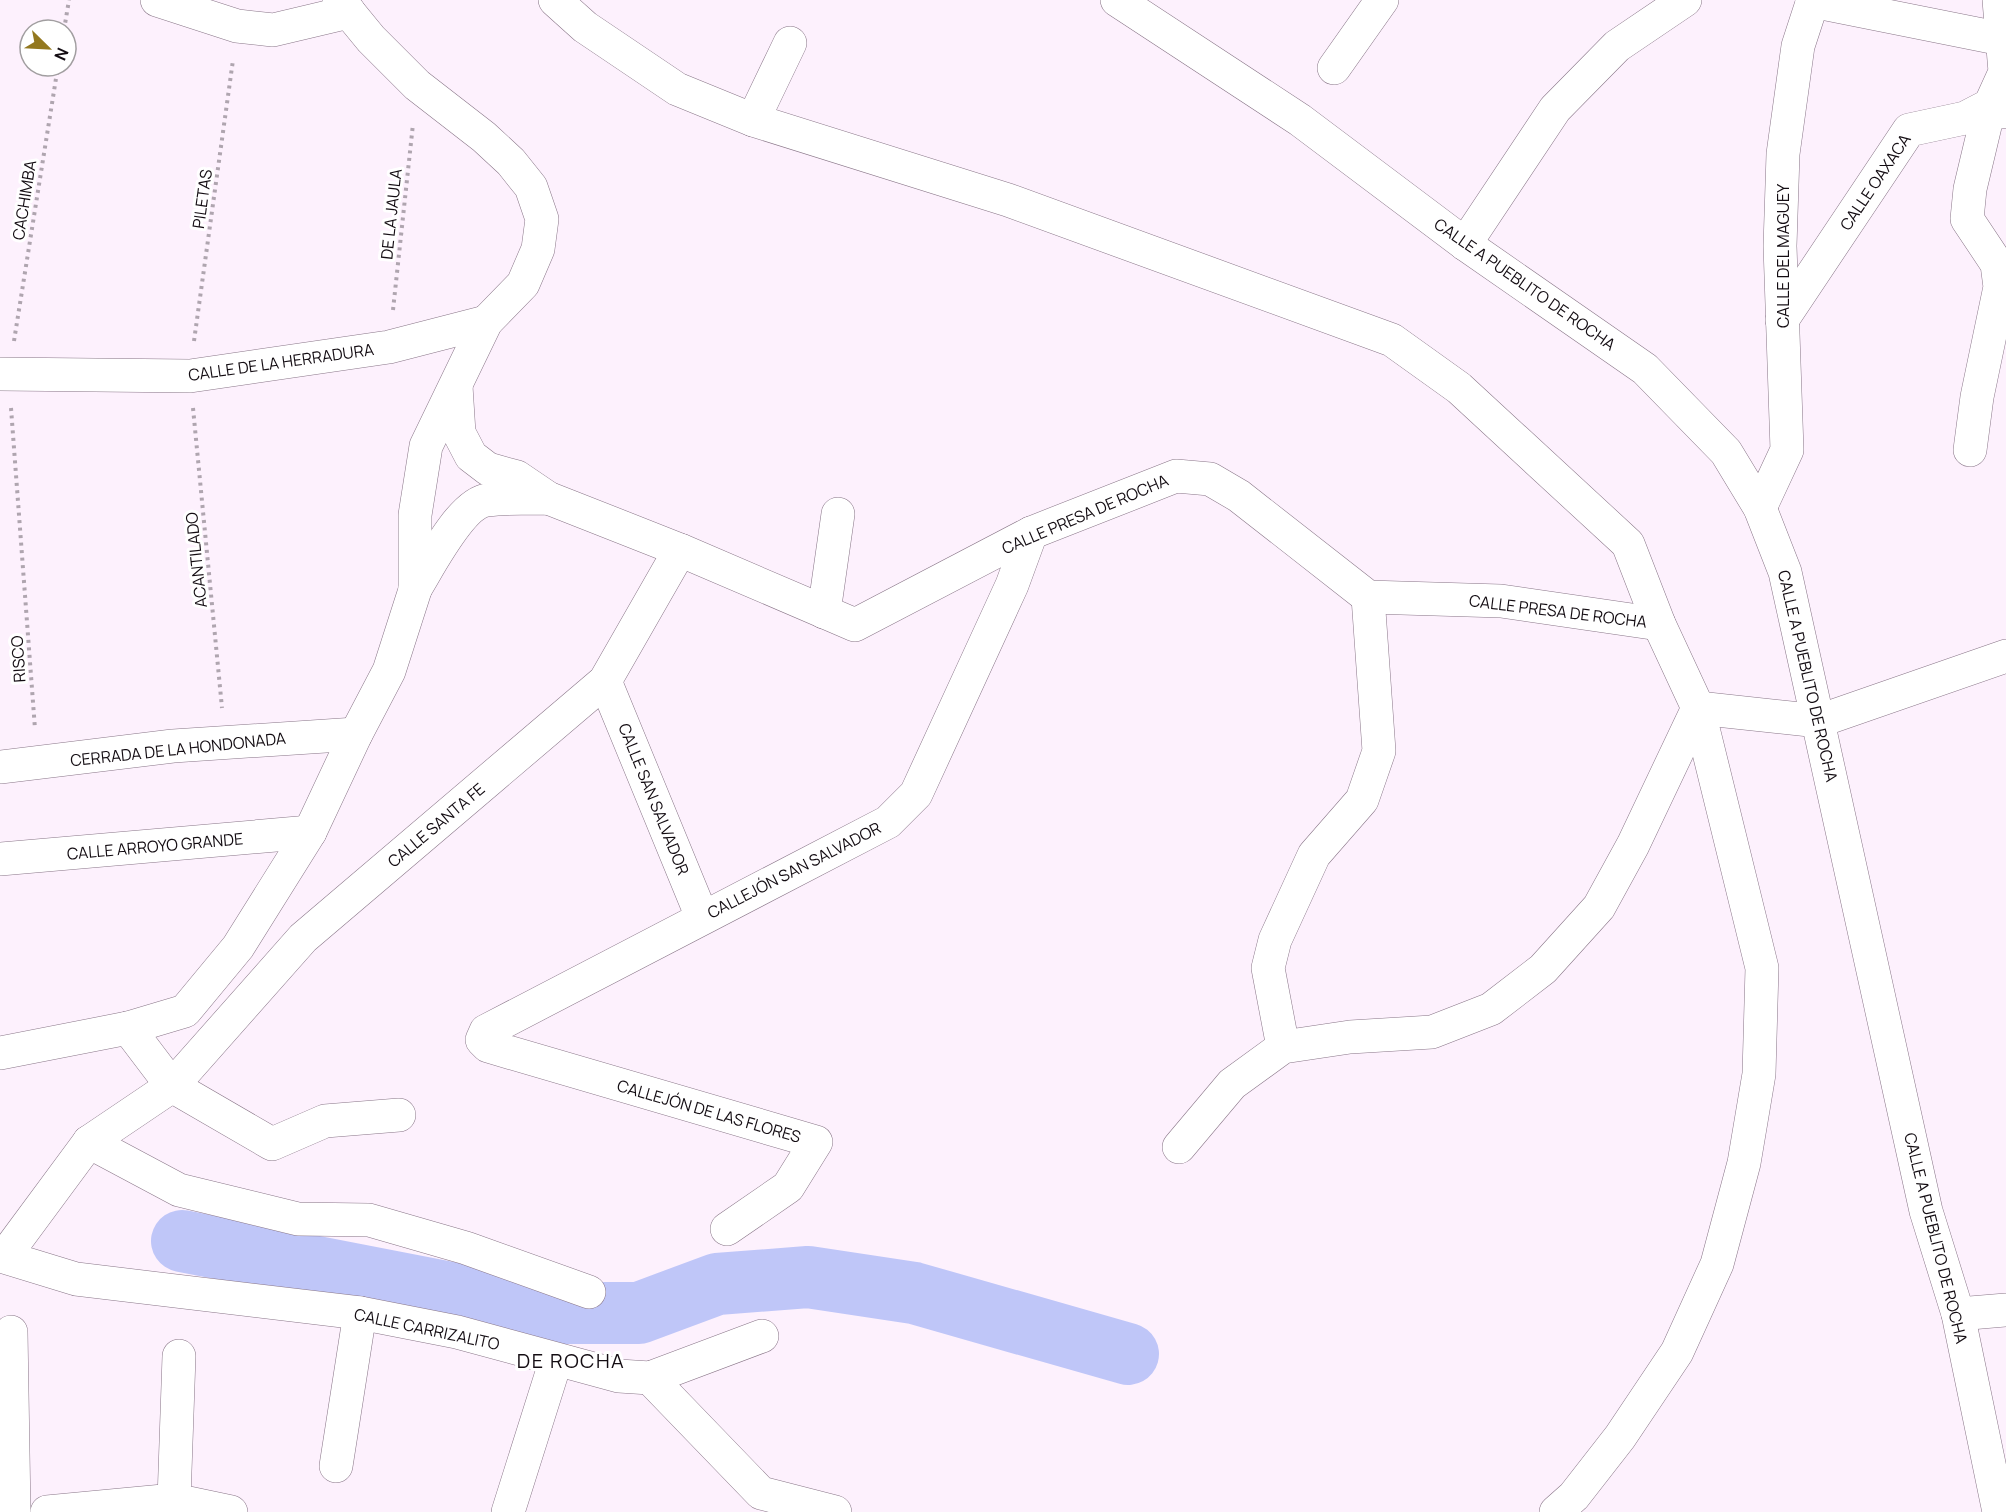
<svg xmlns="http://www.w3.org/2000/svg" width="2006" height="1512" viewBox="0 0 2006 1512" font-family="Manrope,sans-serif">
  <rect width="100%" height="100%" fill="#fdf1fd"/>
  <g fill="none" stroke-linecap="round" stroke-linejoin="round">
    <!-- river -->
    <path stroke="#bfc6f8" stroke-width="62" d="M 182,1241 L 554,1313 L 639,1313 L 717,1284 L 808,1277 L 914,1293 L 1128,1354"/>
    <!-- minor casing -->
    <g stroke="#897688" stroke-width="34">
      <g id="minor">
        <path d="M 157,0 L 237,26 L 273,30 L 349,12"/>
        <path d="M 555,0 L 585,27 L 677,89 L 753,120 L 1008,200 L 1392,340 L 1459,388 L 1628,544 L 1659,624 L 1698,708 L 1762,968 L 1759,1074 L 1744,1163 L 1717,1264 L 1677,1352 L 1620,1437 L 1574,1496 L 1556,1512"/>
        <path d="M 1117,0 L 1300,120 L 1465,244 L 1645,369 L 1726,452 L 1760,508 L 1785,572 L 1926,1211 L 1958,1314 L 1999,1512"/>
        <path d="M 1812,1 L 2002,39"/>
        <path d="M 1334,68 L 1382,0"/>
        <path d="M 753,120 L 790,43"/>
        <path d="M 1465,244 L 1555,109 L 1617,46 L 1685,0"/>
        <path d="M 1782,320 L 1909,130 L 1965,118 L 1990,105 L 2002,112"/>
        <path d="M 0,374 L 190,376 L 389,347 L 486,322"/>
        <path d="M 456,386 L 459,433 L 471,456 L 488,469 L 517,477 L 548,498 L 680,550 L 855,625 L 1031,533 L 1176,476 L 1210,479 L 1239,496 L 1368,597 L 1501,601 L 1659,624"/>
        <path d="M 1970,450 L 1977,397 L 2000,287 L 1997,264 L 1967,219 L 1970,189 L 1990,105 L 2005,72 L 1999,0"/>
        <path d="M 1760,508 L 1787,450 L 1780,246 L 1783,154 L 1798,46 L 1813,0"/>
        <path d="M 680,550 L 605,681 L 303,938 L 172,1086 L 89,1142 L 4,1257 L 76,1279 L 360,1313 L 457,1332 L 619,1376 L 650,1378 L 762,1336"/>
        <path d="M 415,589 C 429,567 460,504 487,500 C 507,497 528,499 548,498"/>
        <path d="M 824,612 L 838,514"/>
        <path d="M 605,681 L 702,917"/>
        <path d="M 1698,708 L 1819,721 L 2006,656"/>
        <path d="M 0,767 L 173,746 L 356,734"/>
        <path d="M 0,859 L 310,832"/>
        <path d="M 128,1028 L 172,1086 L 272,1144 L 325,1121 L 399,1115"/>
        <path d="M 1283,1047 L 1268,968 L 1275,940 L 1314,855 L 1362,800 L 1379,751 L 1368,597"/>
        <path d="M 0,1053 L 128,1028 L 185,1011 L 238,947 L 310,832 L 356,734 L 389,671 L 415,590 L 415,515 L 426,446 L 486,322 L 523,284 L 538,249 L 542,219 L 531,187 L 511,162 L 484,137 L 417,85 L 371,39 L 339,0"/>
        <path d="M 89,1142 L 179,1190 L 298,1219 L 369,1220 L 466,1248 L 589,1292"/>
        <path d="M 1179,1147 L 1232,1084 L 1283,1047 L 1350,1037 L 1432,1032 L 1491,1009 L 1543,969 L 1599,907 L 1633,845 L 1698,708"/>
        <path d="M 727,1229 L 788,1187 L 816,1142 L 488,1046 L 482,1040 L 486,1031 L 888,822 L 916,794 L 1012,585 L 1031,533"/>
        <path d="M 1958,1314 L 2006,1310"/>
        <path d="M 11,1332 L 14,1512"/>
        <path d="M 650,1378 L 761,1493 L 835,1512"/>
        <path d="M 336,1466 L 360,1313"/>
        <path d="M 174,1500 L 179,1356"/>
        <path d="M 47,1512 L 174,1500 L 231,1512"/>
        <path d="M 508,1512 L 556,1360"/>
      </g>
    </g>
    <!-- path -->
    <g stroke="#afa5af" stroke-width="4" stroke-dasharray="3 4.5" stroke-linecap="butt">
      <path d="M 64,30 L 69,0"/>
      <path d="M 393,310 L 413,124"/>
      <path d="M 14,341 L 58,66"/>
      <path d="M 194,341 L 233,60"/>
      <path d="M 11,408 L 35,729"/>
      <path d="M 193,408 L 222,708"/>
    </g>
    <!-- minor -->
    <use href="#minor" stroke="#fff" stroke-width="33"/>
  </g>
  <g text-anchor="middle" stroke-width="6" stroke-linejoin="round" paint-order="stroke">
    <!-- street labels -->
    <g font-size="16" fill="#130c12" stroke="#fff">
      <text transform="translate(1875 182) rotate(-56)" y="6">CALLE OAXACA</text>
      <text transform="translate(202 199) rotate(-82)" y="6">PILETAS</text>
      <text transform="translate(24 200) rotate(-81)" y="6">CACHIMBA</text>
      <text transform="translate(391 214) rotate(-84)" y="6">DE LA JAULA</text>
      <text transform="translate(1783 256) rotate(-90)" y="6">CALLE DEL MAGUEY</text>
      <text transform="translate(1525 284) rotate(35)" y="6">CALLE A PUEBLITO DE ROCHA</text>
      <text transform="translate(281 362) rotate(-8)" y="6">CALLE DE LA HERRADURA</text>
      <text transform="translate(1085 514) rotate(-23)" y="6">CALLE PRESA DE ROCHA</text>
      <text transform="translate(196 560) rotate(-96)" y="6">ACANTILADO</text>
      <text transform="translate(1558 611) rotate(7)" y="6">CALLE PRESA DE ROCHA</text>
      <text transform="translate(18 659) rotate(-94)" y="6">RISCO</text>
      <text transform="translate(1808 676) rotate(77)" y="6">CALLE A PUEBLITO DE ROCHA</text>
      <text transform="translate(178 749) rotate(-6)" y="6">CERRADA DE LA HONDONADA</text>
      <text transform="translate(654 799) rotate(68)" y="6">CALLE SAN SALVADOR</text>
      <text transform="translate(436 825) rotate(-40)" y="6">CALLE SANTA FE</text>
      <text transform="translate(155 846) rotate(-5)" y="6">CALLE ARROYO GRANDE</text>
      <text transform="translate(794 870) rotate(-27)" y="6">CALLEJÓN SAN SALVADOR</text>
      <text transform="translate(709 1111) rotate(16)" y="6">CALLEJÓN DE LAS FLORES</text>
      <text transform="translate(1936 1238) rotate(76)" y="6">CALLE A PUEBLITO DE ROCHA</text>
      <text transform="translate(427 1329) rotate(12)" y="6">CALLE CARRIZALITO</text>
    </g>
    <!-- quarter labels -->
    <g font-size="20" letter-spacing="1.5" fill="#130c12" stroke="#fff">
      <text x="571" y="1368">DE ROCHA</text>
    </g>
  </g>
  <!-- north arrow -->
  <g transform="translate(48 48) rotate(114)"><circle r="28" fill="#ffffff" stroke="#a19ea0" stroke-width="1.5"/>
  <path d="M0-4.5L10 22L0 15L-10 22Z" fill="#93781f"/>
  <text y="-9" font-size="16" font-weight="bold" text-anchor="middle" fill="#130c12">N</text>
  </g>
</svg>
